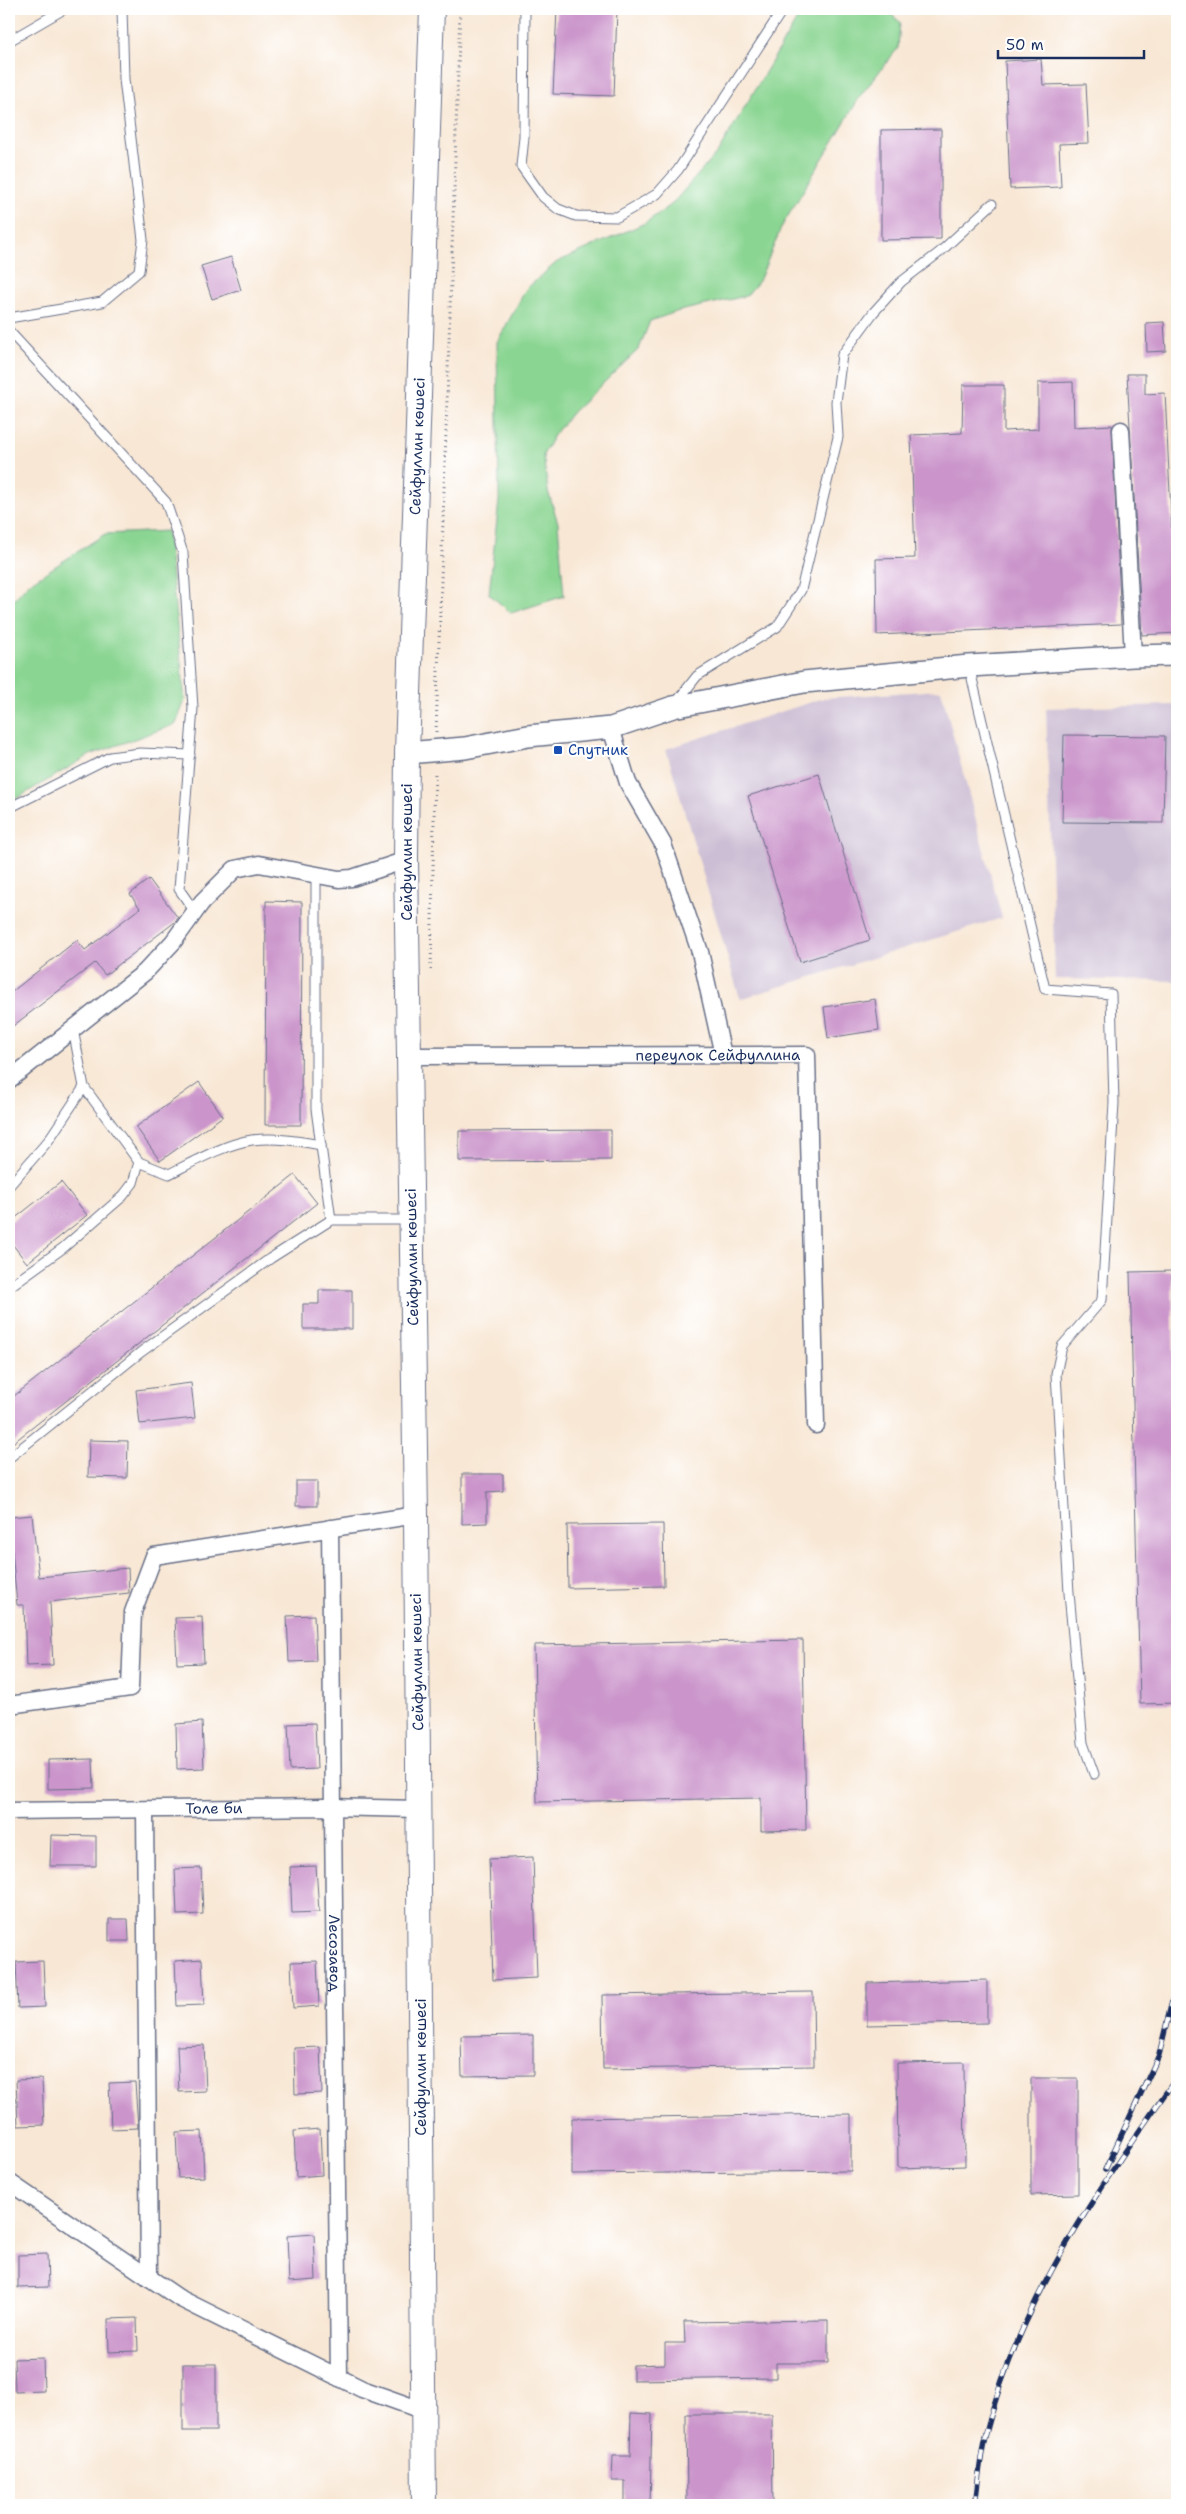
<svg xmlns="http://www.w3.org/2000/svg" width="1186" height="2514" viewBox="0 0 1186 2514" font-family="'Shantell Sans',sans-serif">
  <rect width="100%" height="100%" fill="#fff"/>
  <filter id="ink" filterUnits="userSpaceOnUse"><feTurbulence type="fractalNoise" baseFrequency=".02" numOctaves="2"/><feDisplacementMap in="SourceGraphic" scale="10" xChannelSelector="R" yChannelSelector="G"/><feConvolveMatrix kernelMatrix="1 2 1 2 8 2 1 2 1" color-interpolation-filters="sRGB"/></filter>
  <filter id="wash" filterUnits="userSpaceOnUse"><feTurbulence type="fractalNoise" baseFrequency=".0096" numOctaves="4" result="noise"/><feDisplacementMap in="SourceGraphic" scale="20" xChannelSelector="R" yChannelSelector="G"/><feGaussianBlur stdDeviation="1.12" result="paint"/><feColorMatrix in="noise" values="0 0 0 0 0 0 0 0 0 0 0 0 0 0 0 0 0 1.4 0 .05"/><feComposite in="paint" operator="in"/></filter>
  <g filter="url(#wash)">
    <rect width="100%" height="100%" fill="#f8e7d4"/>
    <!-- industrial -->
    <g fill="#ccbed4">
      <path d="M 941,690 L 1002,918 L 740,999 L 666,749 L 824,698 Z"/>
      <path d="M 1177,705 L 1177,981 L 1055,979 L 1046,708 Z"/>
    </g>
    <!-- green -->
    <g fill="#8ad592" stroke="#528278">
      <path d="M 803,9 L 885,9 L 900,22 L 898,48 L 861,95 L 782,226 L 759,281 L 746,296 L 679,311 L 650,321 L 639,349 L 573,412 L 554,435 L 543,455 L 548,491 L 558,523 L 564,596 L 511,613 L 489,594 L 499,500 L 497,342 L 526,289 L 557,262 L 645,223 L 671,205 L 718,152 Z"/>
      <path d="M 167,531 L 185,700 L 176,724 L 90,755 L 9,803 L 9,605 L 28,584 L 105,534 Z"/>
    </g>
    <g id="blocks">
      <!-- building -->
      <g fill="#cb95cb">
        <path d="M 557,9 L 617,9 L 614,96 L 553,94 Z"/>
        <path d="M 1041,59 L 1043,85 L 1086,84 L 1089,143 L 1059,144 L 1061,187 L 1010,189 L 1005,61 Z"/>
        <path d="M 941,129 L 941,239 L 881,240 L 881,130 Z"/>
        <path d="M 231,257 L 241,290 L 212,299 L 201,266 Z"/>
        <path d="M 1164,322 L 1166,351 L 1147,352 L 1146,323 Z"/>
        <path d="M 1127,374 L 1145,374 L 1145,394 L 1165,393 L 1177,633 L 1142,635 Z"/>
        <path d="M 1073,382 L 1074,427 L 1112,425 L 1121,624 L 877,635 L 876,559 L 915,558 L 911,435 L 962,433 L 963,385 L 1004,385 L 1004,431 L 1038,429 L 1038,383 Z"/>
        <path d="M 1064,735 L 1165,736 L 1163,823 L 1062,822 Z"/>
        <path d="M 819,774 L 870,940 L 800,962 L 748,796 Z"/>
        <path d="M 149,879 L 178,918 L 175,922 L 105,975 L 95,963 L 9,1029 L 9,994 L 77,940 L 85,950 L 140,908 L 130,894 Z"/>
        <path d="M 266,901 L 302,902 L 301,1125 L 265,1125 Z"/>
        <path d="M 875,999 L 879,1030 L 828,1038 L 824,1007 Z"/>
        <path d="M 199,1082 L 223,1116 L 160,1161 L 136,1127 Z"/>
        <path d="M 611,1130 L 611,1160 L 459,1161 L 459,1131 Z"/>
        <path d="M 295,1175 L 317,1203 L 9,1446 L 9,1400 Z"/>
        <path d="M 61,1182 L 87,1215 L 27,1263 L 9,1240 L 9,1223 Z"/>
        <path d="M 1172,1271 L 1177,1537 L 1177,1703 L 1140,1704 L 1130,1272 Z"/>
        <path d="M 319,1290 L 352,1290 L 352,1329 L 303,1329 L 303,1304 L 319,1304 Z"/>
        <path d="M 191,1383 L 195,1418 L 140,1424 L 136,1390 Z"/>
        <path d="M 89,1440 L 128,1441 L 127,1478 L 88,1477 Z"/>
        <path d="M 462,1474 L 503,1474 L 503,1491 L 487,1492 L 487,1523 L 462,1524 Z"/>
        <rect x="296" y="1481" width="21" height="25"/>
        <path d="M 32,1515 L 39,1577 L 128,1568 L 129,1593 L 50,1602 L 53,1665 L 26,1666 L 24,1605 L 17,1605 L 9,1517 Z"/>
        <path d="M 663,1524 L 664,1586 L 568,1588 L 567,1525 Z"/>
        <path d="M 314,1615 L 316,1661 L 289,1662 L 287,1616 Z"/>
        <path d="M 202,1617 L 204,1663 L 177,1664 L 175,1618 Z"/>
        <path d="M 803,1640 L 806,1830 L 761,1831 L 761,1798 L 537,1802 L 534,1645 Z"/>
        <path d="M 202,1722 L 204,1768 L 177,1769 L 176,1724 Z"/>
        <path d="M 315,1723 L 317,1769 L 290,1770 L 288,1724 Z"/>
        <path d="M 93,1759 L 94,1788 L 48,1789 L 48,1760 Z"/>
        <path d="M 51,1835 L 96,1836 L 96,1866 L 50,1866 Z"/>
        <path d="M 533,1857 L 537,1978 L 493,1980 L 489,1859 Z"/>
        <path d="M 316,1866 L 319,1912 L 292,1913 L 290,1867 Z"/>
        <path d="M 201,1868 L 203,1914 L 177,1915 L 175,1869 Z"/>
        <path d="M 109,1919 L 128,1919 L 129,1941 L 109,1941 Z"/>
        <path d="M 202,1959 L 204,2005 L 177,2006 L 175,1961 Z"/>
        <path d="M 43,1961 L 45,2007 L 18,2008 L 16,1962 Z"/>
        <path d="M 317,1961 L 319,2006 L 293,2008 L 291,1962 Z"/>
        <path d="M 987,1980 L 987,2023 L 867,2025 L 867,1983 Z"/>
        <path d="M 813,1992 L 814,2066 L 603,2069 L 602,1995 Z"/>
        <path d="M 533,2035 L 533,2075 L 462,2076 L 461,2036 Z"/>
        <path d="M 204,2045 L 206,2091 L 179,2092 L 177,2046 Z"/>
        <path d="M 320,2047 L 322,2093 L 295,2094 L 294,2048 Z"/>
        <path d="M 964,2062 L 965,2166 L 898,2168 L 897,2063 Z"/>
        <path d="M 1031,2078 L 1078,2078 L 1078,2194 L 1031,2195 Z"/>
        <path d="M 42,2079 L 44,2125 L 18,2126 L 16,2080 Z"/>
        <path d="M 135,2082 L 138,2128 L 111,2129 L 109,2083 Z"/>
        <path d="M 851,2114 L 851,2171 L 572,2174 L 572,2118 Z"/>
        <path d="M 320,2129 L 322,2175 L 296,2177 L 294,2131 Z"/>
        <path d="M 202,2131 L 204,2177 L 178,2178 L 176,2132 Z"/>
        <path d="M 314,2234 L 316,2280 L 289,2282 L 287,2236 Z"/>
        <path d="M 47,2254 L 48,2287 L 18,2288 L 18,2255 Z"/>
        <path d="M 137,2318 L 138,2351 L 109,2352 L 108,2319 Z"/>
        <path d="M 828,2320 L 828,2363 L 776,2363 L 776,2378 L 633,2380 L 633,2365 L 665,2364 L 665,2343 L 685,2343 L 684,2322 Z"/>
        <path d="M 43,2358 L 44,2391 L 15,2392 L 14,2359 Z"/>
        <rect x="183" y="2364" width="33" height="67"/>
        <path d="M 631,2413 L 652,2414 L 650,2505 L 625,2505 L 625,2481 L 612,2481 L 613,2456 L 630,2456 Z"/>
        <path d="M 686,2414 L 772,2414 L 773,2505 L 687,2505 Z"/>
      </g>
    </g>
  </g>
  <g filter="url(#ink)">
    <use href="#blocks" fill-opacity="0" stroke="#686f87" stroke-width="1"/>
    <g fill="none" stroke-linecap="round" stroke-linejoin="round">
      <!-- service casing -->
      <g stroke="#686f87" stroke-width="11">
        <g id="service">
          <path d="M 525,9 L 524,137 L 521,166 L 543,197 L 558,209 L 576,216 L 617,217 L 657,194 L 678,170 L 783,9"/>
          <path d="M 9,41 L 64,9"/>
          <path d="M 9,318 L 102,302 L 139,271 L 143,240 L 124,79 L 122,9"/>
          <path d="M 9,331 L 166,502 L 183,553 L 193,708 L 179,889 L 195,912"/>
          <path d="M 969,666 L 1045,989 L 1111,994 L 1114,1103 L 1102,1300 L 1062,1346 L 1056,1374 L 1069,1593 L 1083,1743 L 1094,1774"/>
          <path d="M 675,704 L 697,676 L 777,627 L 801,590 L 838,437 L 836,402 L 842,355 L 873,313 L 901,282 L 940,252 L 992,204"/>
          <path d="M 9,808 L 110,757 L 140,753 L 190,755"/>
          <path d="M 316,875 L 316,1109 L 331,1220"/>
          <path d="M 73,1029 L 84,1087 L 139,1162 L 169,1174 C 193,1162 225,1144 252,1140 C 275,1137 298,1141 321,1145"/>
          <path d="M 9,1186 L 48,1141 L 84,1087"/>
          <path d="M 9,1287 L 63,1248 L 123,1196 L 133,1183 L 139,1162"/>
          <path d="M 9,1458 L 141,1352 L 271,1258 L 331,1220 L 411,1220"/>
        </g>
      </g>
      <!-- minor casing -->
      <g stroke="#686f87" stroke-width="19">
        <g id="minor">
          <path d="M 1121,430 L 1133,656"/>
          <path d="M 611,728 L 628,783 L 663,844 L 700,952 L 723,1055"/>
          <path id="s1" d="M 409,1056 L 807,1055 L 816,1425"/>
          <path d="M 9,1080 L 145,972 L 173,942 L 202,902 L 235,869 L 259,864 L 339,879 L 352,878 L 406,860"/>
          <path id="s2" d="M 330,1528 L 339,2378"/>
          <path d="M 9,1705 L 130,1688 L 133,1612 L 154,1556 L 416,1515"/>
          <path d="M 145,1810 L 149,2278"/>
          <path id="s3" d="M 9,1811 L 325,1807 L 419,1809"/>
          <path d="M 9,2182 L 179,2298 L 362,2389 L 424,2411"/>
        </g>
      </g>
      <!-- tertiary casing -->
      <g stroke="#686f87" stroke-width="24">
        <path id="tertiary" d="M 407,753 L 465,748 L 528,736 L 611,728 L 673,707 L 804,682 L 969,666 L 1133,656 L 1177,655"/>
      </g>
      <!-- secondary casing -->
      <g stroke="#686f87" stroke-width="26">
        <g id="secondary">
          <path id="s4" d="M 424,2505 L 416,1515 L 406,860 L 407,753 L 432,9"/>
        </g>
      </g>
      <!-- path -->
      <g stroke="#686f87" stroke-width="3" stroke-dasharray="1 4" stroke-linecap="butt">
        <path d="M 436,732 L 460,9"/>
        <path d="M 431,970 L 435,771"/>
      </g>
      <!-- service -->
      <use href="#service" stroke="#fff" stroke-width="9"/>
      <!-- minor -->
      <use href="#minor" stroke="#fff" stroke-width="16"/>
      <!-- tertiary -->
      <use href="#tertiary" stroke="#fff" stroke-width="21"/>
      <!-- secondary -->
      <use href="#secondary" stroke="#fff" stroke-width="24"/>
      <!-- rail casing -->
      <g stroke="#1b2f5e" stroke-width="5.5">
        <g id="rail">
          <path d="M 1105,2170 L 1159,2055 L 1177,1981"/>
          <path d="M 975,2505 C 978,2483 980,2459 985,2437 C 1018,2303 1098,2189 1177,2077"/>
        </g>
      </g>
      <!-- rail -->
      <use href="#rail" stroke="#fff" stroke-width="4" stroke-dasharray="11" stroke-linecap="butt"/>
    </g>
  </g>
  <!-- markers -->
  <rect fill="#1a4fb4" stroke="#fff" stroke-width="2" x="553" y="745" width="10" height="10" rx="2.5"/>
  <g text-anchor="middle" stroke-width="4" stroke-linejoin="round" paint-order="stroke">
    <!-- street labels -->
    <g font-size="15" fill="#1b2f5e" stroke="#fff">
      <text dy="5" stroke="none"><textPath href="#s4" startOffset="2059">Сейфуллин көшесі</textPath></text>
      <text transform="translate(407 852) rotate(-90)" y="5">Сейфуллин көшесі</text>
      <text dy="5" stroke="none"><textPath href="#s1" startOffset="309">переулок Сейфуллина</textPath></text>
      <text transform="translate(412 1257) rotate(-91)" y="5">Сейфуллин көшесі</text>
      <text transform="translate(417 1662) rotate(-91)" y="5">Сейфуллин көшесі</text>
      <text dy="5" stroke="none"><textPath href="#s3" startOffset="205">Толе би</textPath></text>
      <text dy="5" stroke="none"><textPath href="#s2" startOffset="425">Лесозавод</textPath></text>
      <text transform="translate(421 2067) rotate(-90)" y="5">Сейфуллин көшесі</text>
    </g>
    <!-- transit labels -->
    <g font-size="15" fill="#164399" stroke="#fff" text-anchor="start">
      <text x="568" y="755">Спутник</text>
    </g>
  </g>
  <!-- margin -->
  <rect width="1186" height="2514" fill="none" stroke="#fff" stroke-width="30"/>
  <!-- scale -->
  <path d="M998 50v8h146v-8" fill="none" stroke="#1b2f5e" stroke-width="2.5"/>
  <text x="1006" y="50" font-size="15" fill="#1b2f5e" stroke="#ffffff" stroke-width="4" paint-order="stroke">50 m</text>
</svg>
